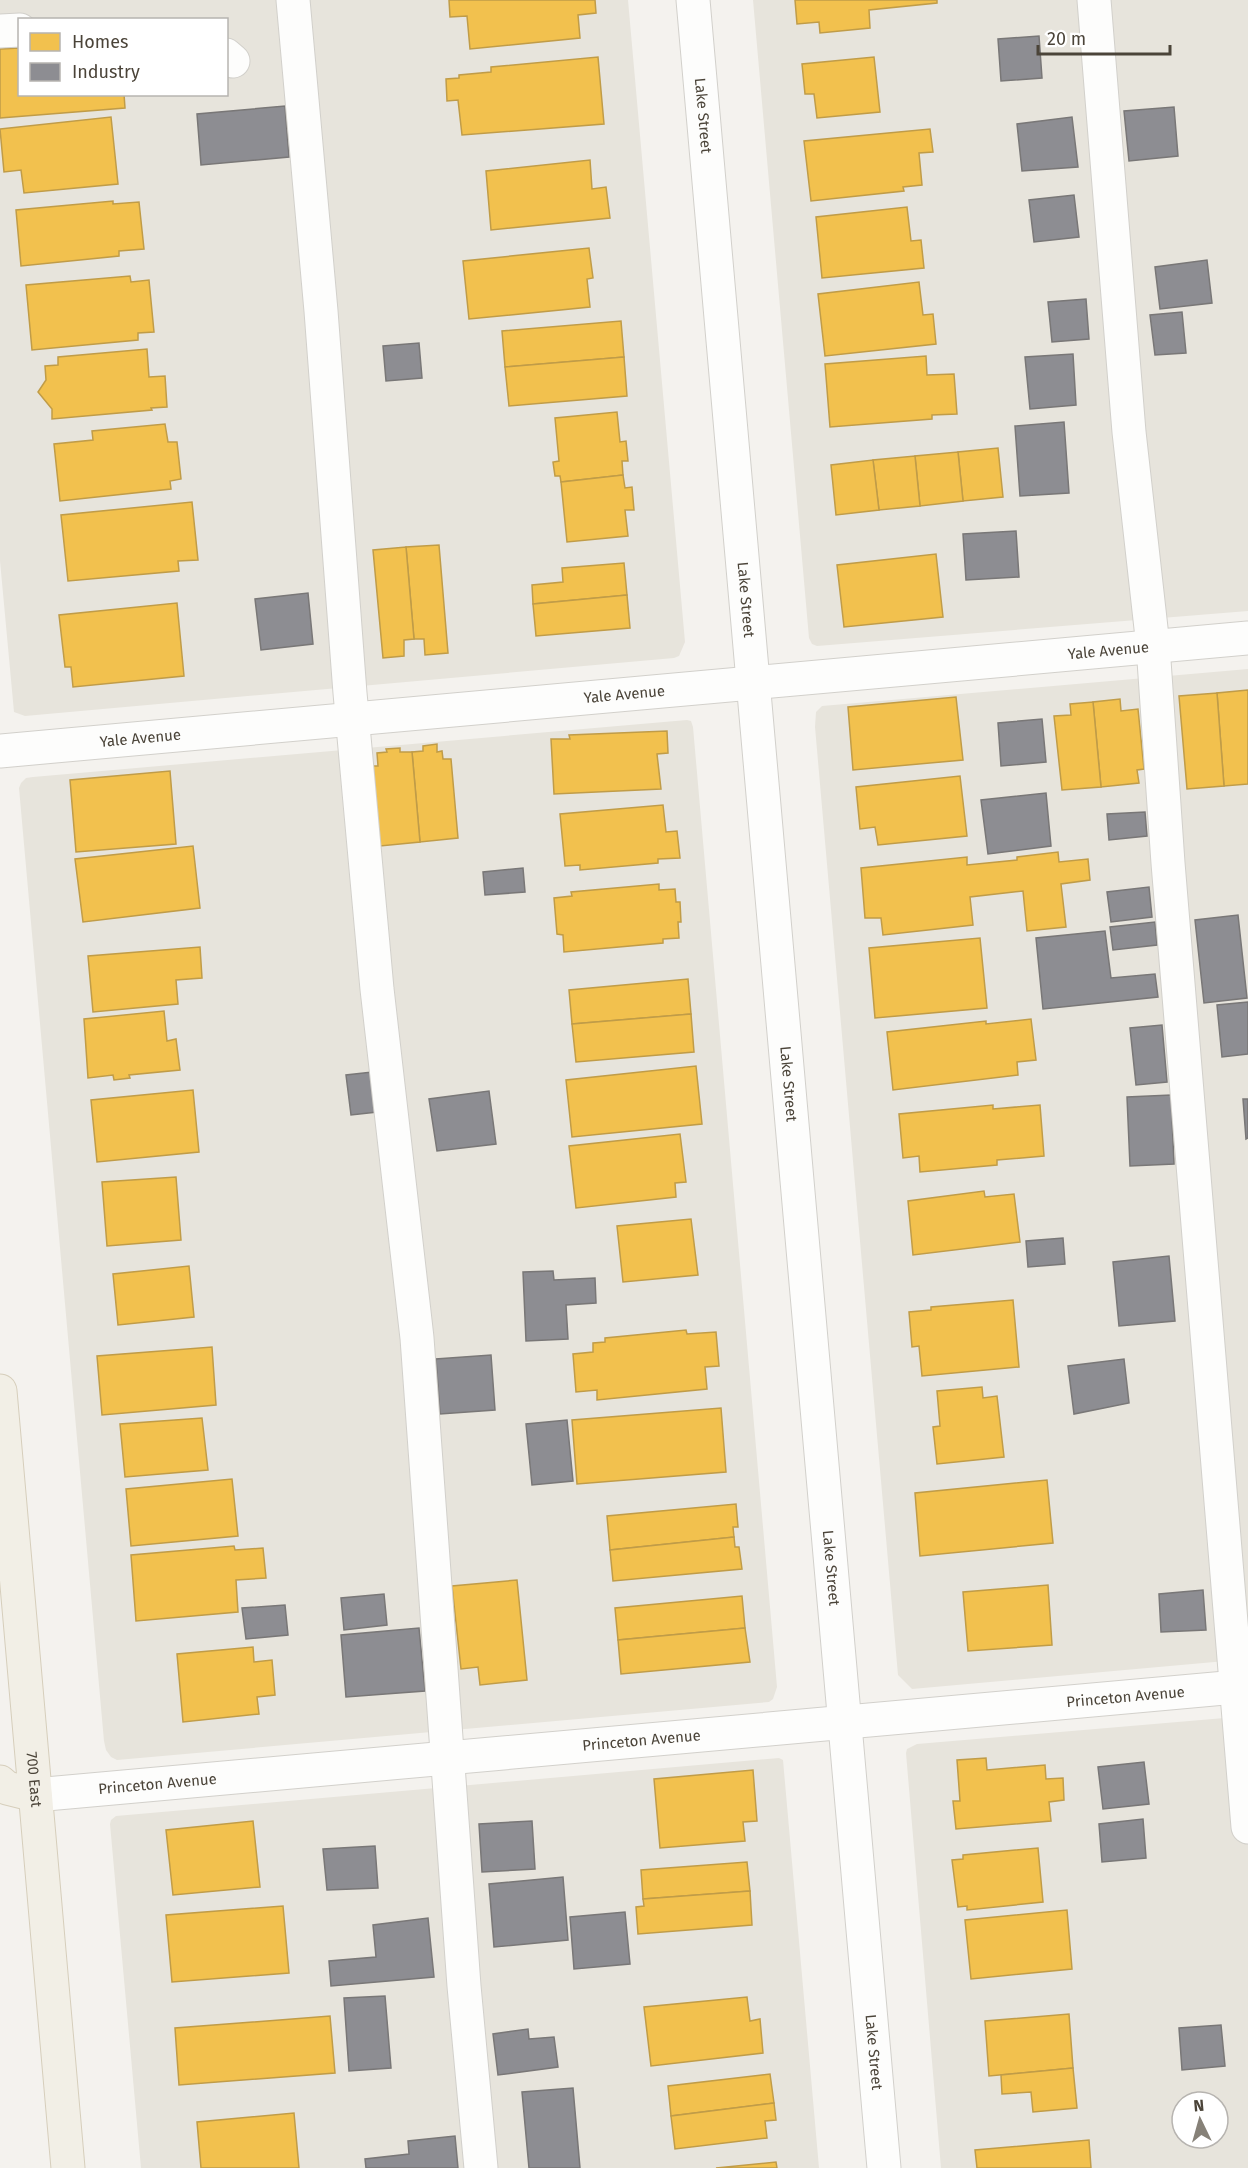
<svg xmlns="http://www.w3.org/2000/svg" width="1248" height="2168" viewBox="0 0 1248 2168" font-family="'Fira Sans',sans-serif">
  <rect width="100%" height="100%" fill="#f4f2ee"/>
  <!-- residential -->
  <g fill="#e7e4dc" fill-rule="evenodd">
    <path d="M 0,0 L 628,0 L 685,642 L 679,656 L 674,658 L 25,716 L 14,712 L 0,561 ZM 20,20 L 226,20 L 226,94 L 20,94 Z"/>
    <path d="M 753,0 L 1248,0 L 1248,611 L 817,646 L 812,644 L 809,638 Z"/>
    <path d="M 1248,669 L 1248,1659 L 912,1689 L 898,1675 L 815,727 L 816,712 L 822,706 Z"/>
    <path d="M 687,720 L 691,721 L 693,727 L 777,1687 L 773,1699 L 769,1702 L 117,1760 L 111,1757 L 106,1750 L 104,1741 L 19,788 L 21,783 L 26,778 L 33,777 Z"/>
    <path d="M 1248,1716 L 1248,2168 L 941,2168 L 906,1753 L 907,1749 L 917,1744 ZM 1182,2102 L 1218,2102 L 1218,2138 L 1182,2138 Z"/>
    <path d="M 779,1758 L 783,1760 L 819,2168 L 141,2168 L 110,1824 L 111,1820 L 116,1816 Z"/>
  </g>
  <!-- homes -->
  <g fill="#f2c14e" stroke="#c09c48" stroke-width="1.5">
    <path d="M 449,0 L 595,0 L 596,13 L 578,15 L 580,38 L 470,49 L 467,16 L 450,17 Z"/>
    <path d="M 795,0 L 937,0 L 937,3 L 869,10 L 870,28 L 820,33 L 819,22 L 797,24 Z"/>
    <path d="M 20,48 L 20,94 L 124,94 L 125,108 L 0,118 L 0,49 Z"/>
    <path d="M 598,57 L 604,124 L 462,135 L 458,100 L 447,101 L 446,79 L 459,78 L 459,75 L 491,72 L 491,67 Z"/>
    <path d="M 874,57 L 880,112 L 817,118 L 814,94 L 805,94 L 802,64 Z"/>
    <path d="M 111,117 L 118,184 L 24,193 L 21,170 L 4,172 L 0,129 Z"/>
    <path d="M 930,129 L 933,152 L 919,153 L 922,185 L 903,187 L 904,191 L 811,201 L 804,141 Z"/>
    <path d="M 590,160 L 592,189 L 606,187 L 610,218 L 491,230 L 486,171 Z"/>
    <path d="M 113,201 L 113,204 L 139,202 L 144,249 L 119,251 L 119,256 L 21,266 L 16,210 Z"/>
    <path d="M 907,207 L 911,241 L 921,240 L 924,268 L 822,278 L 816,217 Z"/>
    <path d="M 589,248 L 593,278 L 587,279 L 590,307 L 469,319 L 463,261 Z"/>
    <path d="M 130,276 L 131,282 L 149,280 L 154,332 L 138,333 L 138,340 L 32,350 L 26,285 Z"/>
    <path d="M 919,282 L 923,315 L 933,314 L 936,344 L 825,356 L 818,294 Z"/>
    <path d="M 621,321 L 624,357 L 505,367 L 502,331 Z"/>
    <path d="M 147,349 L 149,377 L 165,376 L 167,407 L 151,408 L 152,410 L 52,419 L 52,409 L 38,392 L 46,380 L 45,366 L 58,365 L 58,357 Z"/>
    <path d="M 926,356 L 927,375 L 954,374 L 957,414 L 932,415 L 932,419 L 830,427 L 825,364 Z"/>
    <path d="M 624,357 L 627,396 L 509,406 L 505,367 Z"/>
    <path d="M 617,412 L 620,442 L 626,441 L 628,461 L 622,461 L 623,475 L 561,482 L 560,476 L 555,476 L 553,462 L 559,461 L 555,418 Z"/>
    <path d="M 165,424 L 168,442 L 177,442 L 181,479 L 170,481 L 171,489 L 60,501 L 54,444 L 93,440 L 92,431 Z"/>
    <path d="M 998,448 L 1003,497 L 963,501 L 958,452 Z"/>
    <path d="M 958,452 L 963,501 L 920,506 L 915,456 Z"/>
    <path d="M 915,456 L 920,506 L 879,510 L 873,460 Z"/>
    <path d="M 873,460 L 879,510 L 836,515 L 831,465 Z"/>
    <path d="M 623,475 L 625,488 L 632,487 L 634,510 L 625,510 L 628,536 L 567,542 L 561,482 Z"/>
    <path d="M 192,502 L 198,560 L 178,561 L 179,571 L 68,581 L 61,515 Z"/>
    <path d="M 439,545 L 448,653 L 425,655 L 424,639 L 414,639 L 406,547 Z"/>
    <path d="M 406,547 L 414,639 L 404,640 L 404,656 L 383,658 L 373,550 Z"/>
    <path d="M 936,554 L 943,617 L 844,627 L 837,565 Z"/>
    <path d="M 624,563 L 627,595 L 533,604 L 532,585 L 563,582 L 562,568 Z"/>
    <path d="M 627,595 L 630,628 L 536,636 L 533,604 Z"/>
    <path d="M 177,603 L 184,676 L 73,687 L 71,667 L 65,667 L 59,615 Z"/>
    <path d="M 1248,690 L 1248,784 L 1224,786 L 1217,693 Z"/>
    <path d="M 1217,693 L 1224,786 L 1187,789 L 1179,696 Z"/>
    <path d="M 956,697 L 963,760 L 853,770 L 848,707 Z"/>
    <path d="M 1120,699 L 1121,711 L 1138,709 L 1144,769 L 1137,770 L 1139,783 L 1101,787 L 1093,702 Z"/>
    <path d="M 1093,702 L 1101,787 L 1062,790 L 1054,716 L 1071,715 L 1070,704 Z"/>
    <path d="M 667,731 L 668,753 L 657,754 L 661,789 L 554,794 L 551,739 L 570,739 L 569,735 Z"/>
    <path d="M 437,744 L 437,752 L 442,751 L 443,759 L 451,759 L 458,838 L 420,842 L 412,752 L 423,751 L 423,746 Z"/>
    <path d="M 400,748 L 400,752 L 412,752 L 420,842 L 380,846 L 373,766 L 378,766 L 377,753 L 387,752 L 386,749 Z"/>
    <path d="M 170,771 L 176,844 L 76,852 L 70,780 Z"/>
    <path d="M 960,776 L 967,836 L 878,845 L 875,827 L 860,829 L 856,787 Z"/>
    <path d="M 663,805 L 666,832 L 677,831 L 680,858 L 658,859 L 658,863 L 580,870 L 580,865 L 565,866 L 560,814 Z"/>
    <path d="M 193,846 L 200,908 L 83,922 L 75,859 Z"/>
    <path d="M 1058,852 L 1059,862 L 1088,859 L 1090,880 L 1061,884 L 1066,927 L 1027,931 L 1023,891 L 970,897 L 973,925 L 883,935 L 881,918 L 865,918 L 861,868 L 967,857 L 967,865 L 1017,860 L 1017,857 Z"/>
    <path d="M 659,884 L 659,890 L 675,889 L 676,902 L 680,902 L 681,922 L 678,922 L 679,938 L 663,939 L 663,943 L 564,952 L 563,935 L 557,934 L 554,898 L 572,896 L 571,892 Z"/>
    <path d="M 980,938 L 987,1008 L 875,1018 L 869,948 Z"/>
    <path d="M 200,947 L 202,978 L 176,980 L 178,1004 L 93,1012 L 88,956 Z"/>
    <path d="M 688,979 L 691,1014 L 572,1024 L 569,990 Z"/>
    <path d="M 164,1011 L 167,1041 L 176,1039 L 180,1070 L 129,1075 L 130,1078 L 114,1080 L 113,1075 L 88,1078 L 84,1019 Z"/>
    <path d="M 691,1014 L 694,1052 L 576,1062 L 572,1024 Z"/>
    <path d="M 1031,1019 L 1036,1060 L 1017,1062 L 1018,1075 L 893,1090 L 887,1032 L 986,1021 L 986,1024 Z"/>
    <path d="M 696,1066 L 702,1124 L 572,1137 L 566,1080 Z"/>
    <path d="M 193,1090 L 199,1152 L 97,1162 L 91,1100 Z"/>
    <path d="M 993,1105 L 993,1109 L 1040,1105 L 1044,1156 L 997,1160 L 997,1165 L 920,1172 L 919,1156 L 903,1158 L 899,1114 Z"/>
    <path d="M 680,1134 L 686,1182 L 675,1183 L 676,1197 L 576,1208 L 569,1146 Z"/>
    <path d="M 176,1177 L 181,1240 L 107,1246 L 102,1182 Z"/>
    <path d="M 984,1191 L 985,1197 L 1014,1194 L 1020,1242 L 913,1255 L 908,1201 Z"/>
    <path d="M 691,1219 L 698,1275 L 623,1282 L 617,1226 Z"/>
    <path d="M 189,1266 L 194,1317 L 118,1325 L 113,1274 Z"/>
    <path d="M 1013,1300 L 1019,1367 L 922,1376 L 919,1346 L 912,1347 L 909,1312 L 931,1310 L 931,1307 Z"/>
    <path d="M 686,1330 L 687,1334 L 716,1332 L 719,1366 L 705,1367 L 707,1389 L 597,1400 L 597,1390 L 576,1392 L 573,1354 L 593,1352 L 593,1343 L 605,1342 L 605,1338 Z"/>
    <path d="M 212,1347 L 216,1405 L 102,1415 L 97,1356 Z"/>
    <path d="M 982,1387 L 983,1398 L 997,1396 L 1004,1457 L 937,1464 L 933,1427 L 940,1426 L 937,1391 Z"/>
    <path d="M 721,1408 L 726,1472 L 577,1484 L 572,1420 Z"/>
    <path d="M 202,1418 L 208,1470 L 125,1477 L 120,1424 Z"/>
    <path d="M 232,1479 L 238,1536 L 131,1546 L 126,1489 Z"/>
    <path d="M 1047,1480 L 1053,1543 L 920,1556 L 915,1493 Z"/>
    <path d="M 736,1504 L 738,1527 L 733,1527 L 734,1537 L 610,1550 L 607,1516 Z"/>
    <path d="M 734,1537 L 735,1547 L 739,1547 L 742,1569 L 613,1581 L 610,1550 Z"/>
    <path d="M 234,1546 L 235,1550 L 263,1548 L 266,1578 L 236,1580 L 238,1612 L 136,1621 L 131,1555 Z"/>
    <path d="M 517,1580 L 527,1680 L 480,1685 L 478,1667 L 461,1669 L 452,1586 Z"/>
    <path d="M 1048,1585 L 1052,1645 L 968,1651 L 963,1592 Z"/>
    <path d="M 742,1596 L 745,1628 L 618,1640 L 615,1608 Z"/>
    <path d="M 745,1628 L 750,1662 L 621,1674 L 618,1640 Z"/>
    <path d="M 253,1647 L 254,1662 L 272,1660 L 275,1695 L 257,1697 L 259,1714 L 183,1722 L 177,1654 Z"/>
    <path d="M 986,1758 L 987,1770 L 1045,1765 L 1046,1779 L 1063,1778 L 1064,1800 L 1049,1802 L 1051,1821 L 956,1829 L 953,1801 L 960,1801 L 957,1760 Z"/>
    <path d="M 753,1770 L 757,1821 L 743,1822 L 745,1841 L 660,1848 L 654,1779 Z"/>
    <path d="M 253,1821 L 260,1887 L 173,1895 L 166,1830 Z"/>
    <path d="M 1038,1848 L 1043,1902 L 967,1910 L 967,1906 L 958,1907 L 952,1860 L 963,1859 L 963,1855 Z"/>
    <path d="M 747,1862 L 750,1891 L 643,1899 L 641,1870 Z"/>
    <path d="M 750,1891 L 752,1925 L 638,1934 L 636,1907 L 644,1906 L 643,1899 Z"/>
    <path d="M 283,1906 L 289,1973 L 172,1982 L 166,1915 Z"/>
    <path d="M 1067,1910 L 1072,1969 L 971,1979 L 965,1920 Z"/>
    <path d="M 747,1997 L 750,2021 L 760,2019 L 763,2053 L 651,2066 L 644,2007 Z"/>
    <path d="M 1069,2014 L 1073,2068 L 989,2076 L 985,2021 Z"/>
    <path d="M 330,2016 L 335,2073 L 179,2085 L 175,2028 Z"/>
    <path d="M 1073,2068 L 1077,2108 L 1033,2112 L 1031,2092 L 1002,2094 L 1001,2075 Z"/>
    <path d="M 770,2074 L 774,2103 L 671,2116 L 668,2086 Z"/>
    <path d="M 774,2103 L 776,2120 L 765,2121 L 767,2138 L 675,2149 L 671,2116 Z"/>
    <path d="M 294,2113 L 299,2168 L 201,2168 L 197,2122 Z"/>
    <path d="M 1089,2140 L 1091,2168 L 977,2168 L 975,2150 Z"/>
    <path d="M 776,2162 L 777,2168 L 716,2168 Z"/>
  </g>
  <!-- industry -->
  <g fill="#8d8d92" stroke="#797777" stroke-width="1.5">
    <path d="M 1039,36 L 1042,78 L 1001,81 L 998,39 Z"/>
    <path d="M 285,106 L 289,157 L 201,165 L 197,114 Z"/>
    <path d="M 1174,107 L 1178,156 L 1129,161 L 1124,111 Z"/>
    <path d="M 1072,117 L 1078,167 L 1022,171 L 1017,124 Z"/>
    <path d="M 1074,195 L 1079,237 L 1034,242 L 1029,200 Z"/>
    <path d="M 1207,260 L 1212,303 L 1160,309 L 1155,267 Z"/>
    <path d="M 1086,299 L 1089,339 L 1052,342 L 1048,302 Z"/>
    <path d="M 1182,312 L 1186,353 L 1155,355 L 1150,315 Z"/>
    <path d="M 419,343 L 422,378 L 386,381 L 383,346 Z"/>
    <path d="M 1073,354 L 1076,405 L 1030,409 L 1025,357 Z"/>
    <path d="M 1064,422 L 1069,493 L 1020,496 L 1015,426 Z"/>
    <path d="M 1016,531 L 1019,577 L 966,580 L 963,534 Z"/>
    <path d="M 308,593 L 313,644 L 261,650 L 255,599 Z"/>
    <path d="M 1042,719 L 1046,762 L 1001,766 L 998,723 Z"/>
    <path d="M 1046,793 L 1051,846 L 988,854 L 981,800 Z"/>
    <path d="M 1145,812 L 1147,836 L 1109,840 L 1107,814 Z"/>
    <path d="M 523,868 L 525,892 L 485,895 L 483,872 Z"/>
    <path d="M 1149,887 L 1152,917 L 1111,922 L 1107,892 Z"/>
    <path d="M 1238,915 L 1247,998 L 1204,1003 L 1195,920 Z"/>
    <path d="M 1155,922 L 1157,945 L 1113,950 L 1110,927 Z"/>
    <path d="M 1105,931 L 1111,978 L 1155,974 L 1158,997 L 1043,1009 L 1036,938 Z"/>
    <path d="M 1248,1002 L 1248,1054 L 1222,1057 L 1217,1005 Z"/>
    <path d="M 1162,1025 L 1167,1082 L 1136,1085 L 1130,1028 Z"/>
    <path d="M 372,1072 L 377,1112 L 351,1115 L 346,1075 Z"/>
    <path d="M 489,1091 L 496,1144 L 437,1151 L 429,1099 Z"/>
    <path d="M 1171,1095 L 1174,1164 L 1130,1166 L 1127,1097 Z"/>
    <path d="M 1243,1099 L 1248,1099 L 1248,1138 L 1246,1139 Z"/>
    <path d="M 1063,1238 L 1065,1264 L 1028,1267 L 1026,1241 Z"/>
    <path d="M 1169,1256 L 1175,1321 L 1119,1326 L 1113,1262 Z"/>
    <path d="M 553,1271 L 554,1280 L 595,1278 L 596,1303 L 566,1305 L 568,1339 L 526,1341 L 523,1272 Z"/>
    <path d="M 491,1355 L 495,1410 L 440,1414 L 436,1359 Z"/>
    <path d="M 1124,1359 L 1129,1403 L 1074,1414 L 1068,1366 Z"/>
    <path d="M 567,1420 L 573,1481 L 532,1485 L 526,1424 Z"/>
    <path d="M 1203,1590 L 1206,1630 L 1161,1632 L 1159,1594 Z"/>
    <path d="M 384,1594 L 387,1625 L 344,1630 L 341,1598 Z"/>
    <path d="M 285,1605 L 288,1635 L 246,1639 L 242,1608 Z"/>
    <path d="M 419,1628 L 425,1691 L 346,1697 L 341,1635 Z"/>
    <path d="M 1144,1762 L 1149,1804 L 1103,1809 L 1098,1767 Z"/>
    <path d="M 1143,1819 L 1146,1858 L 1102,1862 L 1099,1824 Z"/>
    <path d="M 532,1821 L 535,1869 L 482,1872 L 479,1824 Z"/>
    <path d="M 375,1846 L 378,1888 L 327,1890 L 323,1849 Z"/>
    <path d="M 563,1877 L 568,1940 L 494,1947 L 489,1884 Z"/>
    <path d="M 625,1912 L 630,1964 L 574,1969 L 570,1917 Z"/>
    <path d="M 428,1918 L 434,1977 L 331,1986 L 329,1961 L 376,1957 L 373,1925 Z"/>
    <path d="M 385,1996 L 391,2068 L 349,2071 L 344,1998 Z"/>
    <path d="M 1221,2025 L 1225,2066 L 1182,2070 L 1179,2028 Z"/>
    <path d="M 528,2029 L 529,2039 L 554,2037 L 558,2067 L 498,2075 L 493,2034 Z"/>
    <path d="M 573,2088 L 580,2168 L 529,2168 L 522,2092 Z"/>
    <path d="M 455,2136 L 458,2168 L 366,2168 L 365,2159 L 409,2154 L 408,2141 Z"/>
  </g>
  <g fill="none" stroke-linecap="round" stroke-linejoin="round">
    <!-- minor casing -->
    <g stroke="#d2d0cb" stroke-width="35">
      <g id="minor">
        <path d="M 293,0 L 321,311 L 350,693 L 377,989 L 417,1338 L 464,1986 L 481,2168"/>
        <path id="s1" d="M 693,0 L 884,2168"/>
        <path d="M 1094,0 L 1129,432 L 1153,646 L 1168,863 L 1248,1827"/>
        <path d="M 0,31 L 20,30"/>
        <path d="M 226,55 L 233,61"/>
        <path id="s2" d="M 0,751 L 1248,638"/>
        <path id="s3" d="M 35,1795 L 1248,1686"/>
      </g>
    </g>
    <!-- major casing -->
    <g stroke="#d6cebb" stroke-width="35">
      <g id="major">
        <path id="s4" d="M 0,1391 L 68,2168"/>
        <path d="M 0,1782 L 7,1788 L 35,1795"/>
      </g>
    </g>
    <!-- minor -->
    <use href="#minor" stroke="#fdfdfc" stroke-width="33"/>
    <!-- major -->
    <use href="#major" stroke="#f2efe6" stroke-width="33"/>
  </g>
  <g text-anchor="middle" stroke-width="6" stroke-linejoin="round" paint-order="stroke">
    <!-- street labels -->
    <g font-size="15" fill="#4b4439" stroke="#fff">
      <text dy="5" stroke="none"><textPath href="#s1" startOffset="116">Lake Street</textPath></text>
      <text dy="5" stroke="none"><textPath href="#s1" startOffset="602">Lake Street</textPath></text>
      <text dy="5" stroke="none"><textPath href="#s2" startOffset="1113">Yale Avenue</textPath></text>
      <text dy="5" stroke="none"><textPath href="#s2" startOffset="627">Yale Avenue</textPath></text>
      <text dy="5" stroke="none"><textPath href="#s2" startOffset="141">Yale Avenue</textPath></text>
      <text dy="5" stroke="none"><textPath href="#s1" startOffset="1088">Lake Street</textPath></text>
      <text dy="5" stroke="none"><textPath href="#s1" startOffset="1574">Lake Street</textPath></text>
      <text dy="5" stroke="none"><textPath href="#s3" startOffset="1095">Princeton Avenue</textPath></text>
      <text dy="5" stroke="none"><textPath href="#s3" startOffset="609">Princeton Avenue</textPath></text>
      <text dy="5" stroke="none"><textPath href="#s4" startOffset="390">700 East</textPath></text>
      <text dy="5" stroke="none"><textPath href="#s3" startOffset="123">Princeton Avenue</textPath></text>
      <text dy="5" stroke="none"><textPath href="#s1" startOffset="2060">Lake Street</textPath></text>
    </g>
  </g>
  <!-- legend -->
  <rect x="18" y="18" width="210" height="78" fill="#ffffff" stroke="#b7b4b0" stroke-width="1.5"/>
  <rect x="30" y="33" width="30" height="18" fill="#f2c14e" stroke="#b7b4b0" stroke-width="1.5"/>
  <text x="72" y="48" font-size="18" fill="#4b4439">Homes</text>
  <rect x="30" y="63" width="30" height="18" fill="#8d8d92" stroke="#b7b4b0" stroke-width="1.5"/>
  <text x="72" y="78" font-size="18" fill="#4b4439">Industry</text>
  <!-- north arrow -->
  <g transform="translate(1200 2120) rotate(355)"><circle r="28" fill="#ffffff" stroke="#b7b4b0" stroke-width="1.5"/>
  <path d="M0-4.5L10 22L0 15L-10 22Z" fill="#868178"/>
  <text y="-9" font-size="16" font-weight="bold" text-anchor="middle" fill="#4b4439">N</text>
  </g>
  <!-- scale -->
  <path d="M1038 45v9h132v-9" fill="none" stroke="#4b4439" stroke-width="3"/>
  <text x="1047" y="45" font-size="18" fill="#4b4439" stroke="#ffffff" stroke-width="4.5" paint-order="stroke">20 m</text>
</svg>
